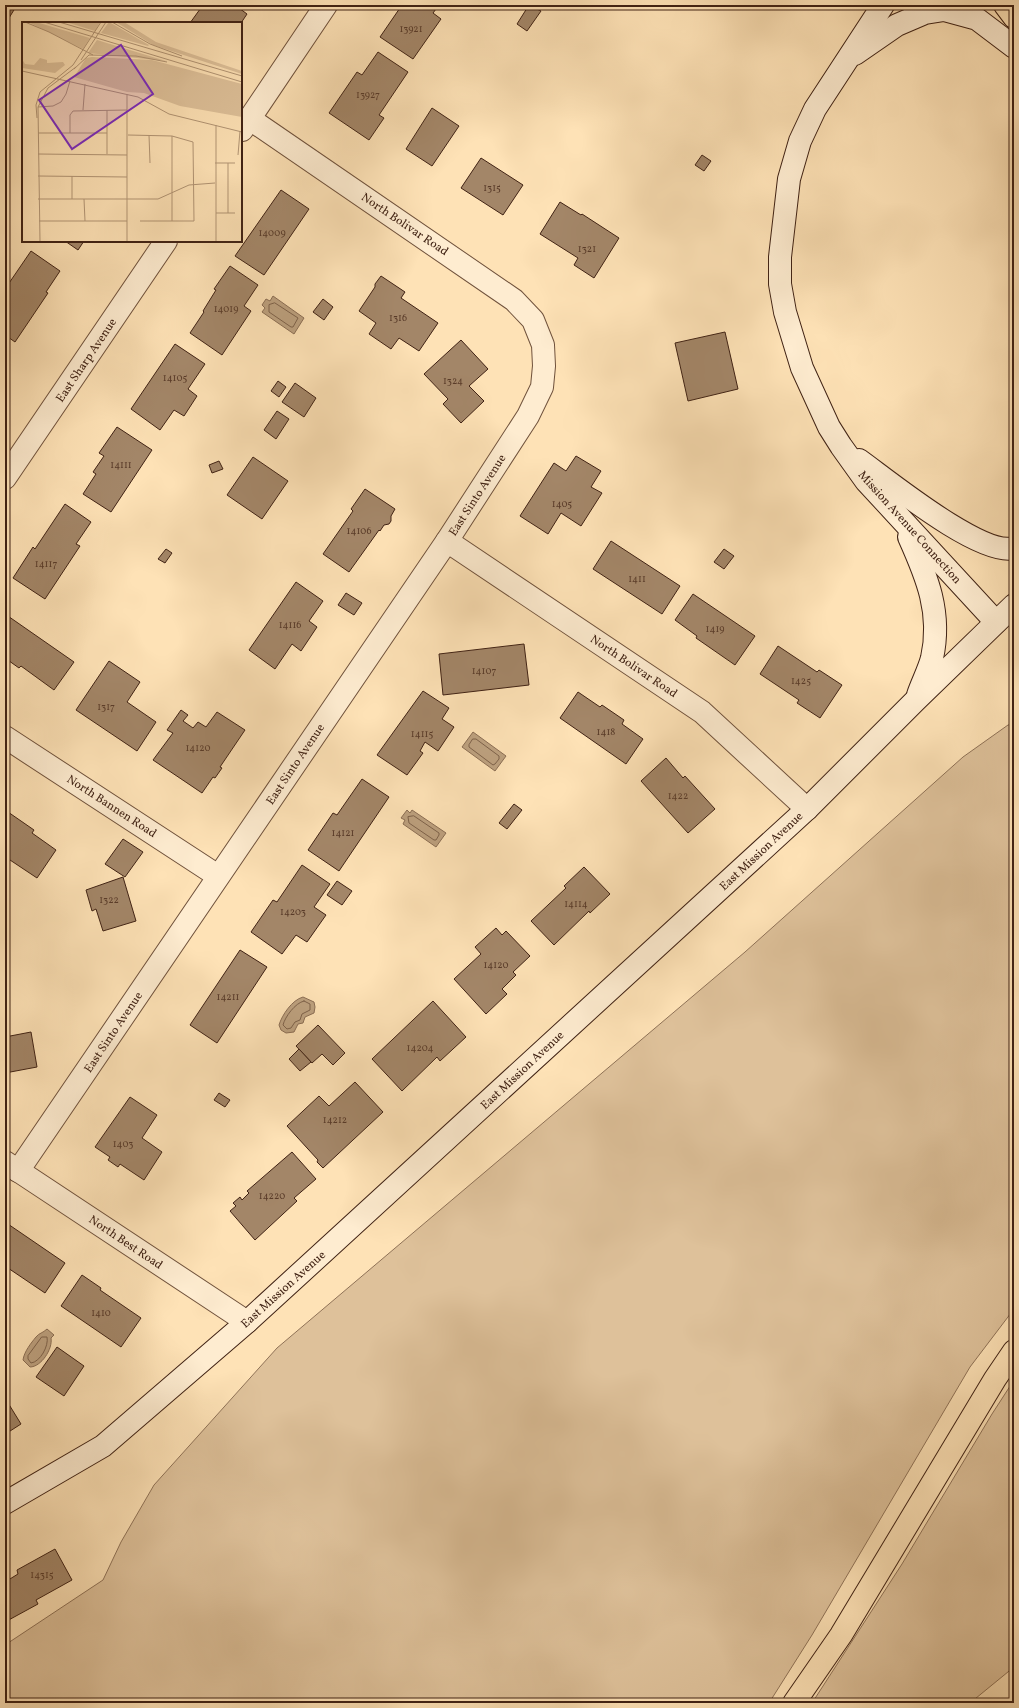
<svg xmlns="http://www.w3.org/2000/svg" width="1019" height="1708" viewBox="0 0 1019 1708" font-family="Vollkorn,serif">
  <rect width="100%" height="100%" fill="#fee2b6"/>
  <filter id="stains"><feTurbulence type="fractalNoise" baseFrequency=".005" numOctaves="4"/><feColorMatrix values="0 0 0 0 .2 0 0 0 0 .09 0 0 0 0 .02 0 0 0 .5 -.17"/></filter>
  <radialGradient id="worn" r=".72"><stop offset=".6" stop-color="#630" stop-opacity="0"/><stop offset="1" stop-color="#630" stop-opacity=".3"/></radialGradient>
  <!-- green -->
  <g fill="#dec19a" stroke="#8f7257">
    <path d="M 1014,724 L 1014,1309 L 970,1367 L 812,1635 L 769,1703 L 5,1703 L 5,1645 L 103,1580 L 121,1542 L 154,1485 L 277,1348 L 745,952 L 963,757 L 1008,725 Z"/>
    <path d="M 1014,1380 L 1014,1667 L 970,1703 L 812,1703 L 902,1564 L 992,1414 Z"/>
  </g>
  <!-- water -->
  <g fill="#bda17f" stroke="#8b6e54">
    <path d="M 273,296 L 304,318 L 294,334 L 262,312 L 265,308 L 262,305 L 266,299 L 270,301 Z"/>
    <path d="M 473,732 L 506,756 L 495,771 L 462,747 Z"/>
    <path d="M 407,810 L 410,813 L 412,810 L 446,833 L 436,847 L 403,824 L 405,820 L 401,818 Z"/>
    <path d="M 303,997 L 314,1002 L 315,1007 L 314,1013 L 305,1017 L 303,1023 L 298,1024 L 294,1032 L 286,1033 L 281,1030 L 279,1025 C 282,1015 292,1000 303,997 Z"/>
    <path d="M 47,1329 L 54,1335 L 51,1338 C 53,1349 41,1367 30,1367 L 23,1360 C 24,1352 31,1343 36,1337 C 39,1333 43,1333 47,1329 Z"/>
  </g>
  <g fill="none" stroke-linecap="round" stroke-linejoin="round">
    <!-- shore -->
    <g stroke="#7e624a" stroke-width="1">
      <path d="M 275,303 L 298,318 L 293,327 L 291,327 L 269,312 L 269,305 Z"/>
      <path d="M 473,739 L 476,739 L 499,756 L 499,759 L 495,764 L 493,765 L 469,747 L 469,745 Z"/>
      <path d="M 414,816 L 439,833 L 439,835 L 436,840 L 434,840 L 409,823 L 408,817 Z"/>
      <path d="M 304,1001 L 310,1004 L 310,1010 L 302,1014 L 300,1020 L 295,1022 L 291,1028 L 287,1029 L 283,1025 C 285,1017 295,1003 304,1001 Z"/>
      <path d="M 42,1337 L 47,1337 C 49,1346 40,1362 31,1363 L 28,1359 L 28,1356 Z"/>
    </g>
  </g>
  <!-- building -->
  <g fill="#a38668" stroke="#402214">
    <path d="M 5,5 L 17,5 L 9,18 L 5,16 Z"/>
    <path d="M 203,5 L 235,5 L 247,14 L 241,23 L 190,23 Z"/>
    <path d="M 402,5 L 439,5 L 433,13 L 441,19 L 413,59 L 380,37 Z"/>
    <path d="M 529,5 L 541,11 L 527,31 L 517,24 Z"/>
    <path d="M 378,52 L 408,72 L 379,115 L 384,118 L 369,140 L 329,113 L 357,72 L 362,75 Z"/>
    <path d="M 432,108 L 459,126 L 432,166 L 406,149 Z"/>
    <path d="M 702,155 L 711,161 L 704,171 L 695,165 Z"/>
    <path d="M 481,158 L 523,185 L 503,215 L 461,188 Z"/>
    <path d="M 281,190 L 309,209 L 264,275 L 235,256 Z"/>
    <path d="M 560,202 L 581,215 L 582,214 L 619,238 L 594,278 L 574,265 L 578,258 L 540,234 Z"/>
    <path d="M 65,241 L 84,241 L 78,250 Z"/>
    <path d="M 31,251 L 60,271 L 46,292 L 48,293 L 15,342 L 5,335 L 5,289 Z"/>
    <path d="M 230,266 L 258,285 L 244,306 L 251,311 L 222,355 L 190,333 L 204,312 L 203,311 L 216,290 L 214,289 Z"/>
    <path d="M 381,276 L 405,292 L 401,298 L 438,323 L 419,351 L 399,338 L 391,349 L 369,334 L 376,323 L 359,311 L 375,287 L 375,284 Z"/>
    <path d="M 323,299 L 333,307 L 324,320 L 313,312 Z"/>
    <path d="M 725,332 L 738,389 L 688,401 L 675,343 Z"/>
    <path d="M 461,340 L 488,369 L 469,386 L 484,401 L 461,423 L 443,404 L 448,399 L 424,374 Z"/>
    <path d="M 175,344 L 205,364 L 188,389 L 197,396 L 184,416 L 174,410 L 160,430 L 131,409 Z"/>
    <path d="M 278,381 L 286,387 L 279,397 L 271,391 Z"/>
    <path d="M 295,383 L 316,398 L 304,417 L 282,402 Z"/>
    <path d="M 277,411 L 289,419 L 276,439 L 264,430 Z"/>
    <path d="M 117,427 L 152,450 L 111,512 L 83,494 L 96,474 L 93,472 L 104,456 L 99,453 Z"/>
    <path d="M 576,456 L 601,471 L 591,487 L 602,493 L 581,526 L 561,513 L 548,534 L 520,516 L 554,463 L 566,471 Z"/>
    <path d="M 253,457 L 288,481 L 262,519 L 227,495 Z"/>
    <path d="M 219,461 L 223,469 L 212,473 L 209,465 Z"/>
    <path d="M 365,489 L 395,509 L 391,516 L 391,521 L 389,524 L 384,525 L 380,531 L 379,530 L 349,572 L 323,554 L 353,511 L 351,509 Z"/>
    <path d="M 65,504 L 91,522 L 76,544 L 80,546 L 45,599 L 13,578 L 33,547 L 35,549 Z"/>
    <path d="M 611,541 L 680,586 L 662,614 L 593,569 Z"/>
    <path d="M 166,549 L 172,553 L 165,563 L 158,559 Z"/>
    <path d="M 724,549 L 734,556 L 724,569 L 714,562 Z"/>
    <path d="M 296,582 L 323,601 L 309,621 L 317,627 L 301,651 L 292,644 L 275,669 L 249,650 Z"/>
    <path d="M 346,593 L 362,603 L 354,615 L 338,605 Z"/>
    <path d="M 693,594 L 755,636 L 735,665 L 696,638 L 697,636 L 675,620 Z"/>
    <path d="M 5,614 L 74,662 L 54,690 L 21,666 L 19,668 L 5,658 Z"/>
    <path d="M 524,644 L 529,685 L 443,695 L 439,654 Z"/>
    <path d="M 778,646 L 817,672 L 819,670 L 842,685 L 820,718 L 797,703 L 799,700 L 760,674 Z"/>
    <path d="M 109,661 L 140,682 L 127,702 L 156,722 L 137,751 L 76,710 Z"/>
    <path d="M 423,691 L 449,708 L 442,719 L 454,727 L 438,751 L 425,742 L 420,751 L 423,753 L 407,775 L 377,755 Z"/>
    <path d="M 578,692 L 600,707 L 602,705 L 624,720 L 622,724 L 643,739 L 626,764 L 560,718 Z"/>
    <path d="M 181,710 L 188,715 L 183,721 L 193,728 L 198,722 L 206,727 L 217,712 L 245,730 L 220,767 L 222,768 L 215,778 L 213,777 L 202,793 L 153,760 L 173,733 L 167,730 Z"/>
    <path d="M 666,758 L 683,778 L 685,776 L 715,809 L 688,833 L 641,781 Z"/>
    <path d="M 362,779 L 389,797 L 339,871 L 308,850 L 333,813 L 337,815 Z"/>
    <path d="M 514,804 L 522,810 L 507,829 L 499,823 Z"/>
    <path d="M 8,812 L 34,830 L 32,833 L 56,850 L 37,878 L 10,860 L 5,868 L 5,816 Z"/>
    <path d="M 123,839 L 143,852 L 125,877 L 105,864 Z"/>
    <path d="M 302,865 L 330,884 L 314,907 L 326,915 L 307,942 L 296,935 L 282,954 L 251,932 L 273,900 L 277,902 Z"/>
    <path d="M 584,867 L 610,894 L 590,913 L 589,911 L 554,945 L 531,921 L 566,888 L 564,886 Z"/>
    <path d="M 123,877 L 136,921 L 103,931 L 96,909 L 92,911 L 86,890 Z"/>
    <path d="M 337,881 L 352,891 L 342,905 L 327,895 Z"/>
    <path d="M 496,928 L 502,935 L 506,931 L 530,956 L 513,972 L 516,975 L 502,989 L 507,994 L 486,1014 L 454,979 L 481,954 L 475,947 Z"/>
    <path d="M 240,950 L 267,967 L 217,1043 L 190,1025 Z"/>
    <path d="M 433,1001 L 466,1037 L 440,1061 L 437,1057 L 402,1091 L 372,1059 Z"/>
    <path d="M 318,1025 L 345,1053 L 333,1065 L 322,1054 L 312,1063 L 296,1046 Z"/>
    <path d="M 31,1032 L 37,1067 L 5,1073 L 5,1037 Z"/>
    <path d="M 299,1049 L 311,1062 L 300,1071 L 289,1059 Z"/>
    <path d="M 355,1082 L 383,1112 L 323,1168 L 317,1162 L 318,1160 L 287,1126 L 319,1096 L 329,1106 Z"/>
    <path d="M 219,1093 L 230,1100 L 225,1107 L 214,1100 Z"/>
    <path d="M 130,1097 L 157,1115 L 142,1138 L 162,1152 L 144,1180 L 120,1164 L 118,1167 L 108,1160 L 110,1157 L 95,1147 Z"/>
    <path d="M 292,1152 L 316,1179 L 294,1198 L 297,1201 L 255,1240 L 230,1211 L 236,1206 L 233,1203 L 240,1197 L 242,1200 L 249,1193 L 247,1191 Z"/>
    <path d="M 5,1222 L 65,1263 L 45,1293 L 5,1266 Z"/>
    <path d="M 82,1275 L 101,1288 L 100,1290 L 141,1318 L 121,1347 L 61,1306 Z"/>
    <path d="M 57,1347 L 84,1366 L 64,1396 L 36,1377 Z"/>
    <path d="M 5,1398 L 21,1424 L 7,1433 L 9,1437 L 5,1439 Z"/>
    <path d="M 55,1549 L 72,1580 L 36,1600 L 38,1604 L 5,1622 L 5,1582 L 18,1574 L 17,1570 Z"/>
  </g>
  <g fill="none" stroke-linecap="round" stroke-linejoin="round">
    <!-- street casing -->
    <g stroke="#70523c" stroke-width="24">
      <g id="street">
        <path d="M 242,130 L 326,5"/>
        <path d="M 5,478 L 166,241"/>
        <path d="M 447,541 L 702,712 L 807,809"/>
        <path d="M 5,737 L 218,876"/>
        <path d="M 5,1162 L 247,1322"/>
        <path d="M 18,1171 L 447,541 L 528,416 L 542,387 L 544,366 L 543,345 L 533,320 L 514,300 L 250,119"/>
      </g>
    </g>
    <!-- secondary casing -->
    <g stroke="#402214" stroke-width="24">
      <g id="secondary">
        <path d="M 883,5 L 815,109 L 800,141 L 789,179 L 780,257 L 780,284 L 785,312 L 802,368 L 829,427 L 841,446 L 866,481 L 996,622"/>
        <path d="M 855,54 L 897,25 L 925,13 L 944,10 L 977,19 L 1014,47"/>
        <path d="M 859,460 C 887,480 981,557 1014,548"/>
        <path d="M 909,537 C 927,577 942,613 932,658 C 929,670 922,683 918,695"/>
        <path d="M 5,1503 L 103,1446 L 247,1322 L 807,809 L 916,700 L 1014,605"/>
      </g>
    </g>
    <!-- primary casing -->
    <g stroke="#402214" stroke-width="24">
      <path id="primary" d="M 1005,5 L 1014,17"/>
    </g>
    <!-- highway casing -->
    <g stroke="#402214" stroke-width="24">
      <path id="highway" d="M 794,1703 L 841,1635 L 995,1379 L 1014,1351"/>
    </g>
    <!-- street -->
    <use href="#street" stroke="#feecd0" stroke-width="22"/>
    <!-- secondary -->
    <use href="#secondary" stroke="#feecd0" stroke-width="22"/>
    <!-- primary -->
    <use href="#primary" stroke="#fee2b6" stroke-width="22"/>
    <!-- highway -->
    <use href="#highway" stroke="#fee2b6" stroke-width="22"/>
  </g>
  <g text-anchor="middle" stroke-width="3" stroke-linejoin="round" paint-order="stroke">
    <!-- number labels -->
    <g font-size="10" fill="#593b29">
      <text x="411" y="32">13921</text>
      <text x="368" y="98">13927</text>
      <text x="492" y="191">1315</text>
      <text x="272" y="236">14009</text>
      <text x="587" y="252">1321</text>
      <text x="226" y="312">14019</text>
      <text x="398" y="321">1316</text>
      <text x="175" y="381">14105</text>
      <text x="453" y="384">1324</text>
      <text x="121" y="468">14111</text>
      <text x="562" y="507">1405</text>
      <text x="359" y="534">14106</text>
      <text x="46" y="567">14117</text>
      <text x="637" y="582">1411</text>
      <text x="290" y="628">14116</text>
      <text x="715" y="632">1419</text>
      <text x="484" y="674">14107</text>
      <text x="801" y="684">1425</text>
      <text x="106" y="710">1317</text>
      <text x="606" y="735">1418</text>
      <text x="422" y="737">14115</text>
      <text x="198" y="751">14120</text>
      <text x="678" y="799">1422</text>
      <text x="343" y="836">14121</text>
      <text x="109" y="903">1322</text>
      <text x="576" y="907">14114</text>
      <text x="293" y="915">14203</text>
      <text x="496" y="968">14120</text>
      <text x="228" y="1000">14211</text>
      <text x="420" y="1051">14204</text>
      <text x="335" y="1123">14212</text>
      <text x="123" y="1147">1403</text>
      <text x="272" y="1199">14220</text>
      <text x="101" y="1316">1410</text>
      <text x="42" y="1578">14315</text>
    </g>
    <!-- street labels -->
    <g font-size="12" fill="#402214" stroke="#feecd0">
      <text transform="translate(405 224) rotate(34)" y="4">North Bolivar Road</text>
      <text transform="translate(86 360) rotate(-56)" y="4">East Sharp Avenue</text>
      <text transform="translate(477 495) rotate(-57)" y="4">East Sinto Avenue</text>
      <text transform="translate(910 527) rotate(48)" y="4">Mission Avenue Connection</text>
      <text transform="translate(634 666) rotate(34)" y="4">North Bolivar Road</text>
      <text transform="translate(295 764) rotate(-56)" y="4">East Sinto Avenue</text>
      <text transform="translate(112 806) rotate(33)" y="4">North Bannen Road</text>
      <text transform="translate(761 851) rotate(-43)" y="4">East Mission Avenue</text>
      <text transform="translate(113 1032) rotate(-56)" y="4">East Sinto Avenue</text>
      <text transform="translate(522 1070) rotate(-43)" y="4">East Mission Avenue</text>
      <text transform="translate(126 1242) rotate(34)" y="4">North Best Road</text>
      <text transform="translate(283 1289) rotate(-42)" y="4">East Mission Avenue</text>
    </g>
  </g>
  <!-- overview -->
  <g transform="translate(22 22)">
    <rect width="220" height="220" fill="#fee2b6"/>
    <path d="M 6,0 L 14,0 L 68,16 L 61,27 ZM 44,0 L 78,0 L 73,9 ZM 87,0 L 127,23 L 126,24 L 79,11 ZM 94,0 L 102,0 L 134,20 L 220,49 L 220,52 L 131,23 ZM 75,18 L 144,39 L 66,31 ZM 70,35 L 130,38 L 220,62 L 220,95 L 158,84 L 122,71 L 105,70 L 52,55 L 64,36 ZM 18,36 L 25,38 L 25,41 L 41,40 L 43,43 L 33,51 L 0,46 L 0,37 L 3,42 L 12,43 Z" fill="#dec19a"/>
    <path fill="none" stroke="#b29575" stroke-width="1" d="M 3,0 L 27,10 L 71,33M 22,0 L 220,60M 37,0 L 220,54M 90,0 L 128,22 L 160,34M 59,38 L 84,0M 52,47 L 67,33 L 114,34 L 145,40M 0,49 L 116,75 L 147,92 L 220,110M 105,72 L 105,220M 16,85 L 31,84 L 39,80 L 44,72 L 48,59M 61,88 L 63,62M 85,88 L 85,132M 15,96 L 14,83 L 18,70 L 51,43 L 79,0M 16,111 L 85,111M 48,111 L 48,93 L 51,89 L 105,88M 106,113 L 150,114 L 171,120 L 172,199 L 118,199M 127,113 L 128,141M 16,132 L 105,133M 216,133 L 218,109M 193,141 L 213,141M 16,154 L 105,155M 50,154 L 50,177M 16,177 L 136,177 L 167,163 L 193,161M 62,177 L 63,199M 194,191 L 213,191M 206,191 L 206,141M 17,199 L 105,199M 150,199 L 150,114M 18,220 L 16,85 L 26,66 L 54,45M 194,220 L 194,103"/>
    <path fill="#7b2cbf" fill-opacity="0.15" stroke="#7b2cbf" stroke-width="2" d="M 99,23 L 131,72 L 50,127 L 17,78 Z"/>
    <rect width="220" height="220" fill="none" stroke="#402214" stroke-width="2"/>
  </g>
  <!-- margin -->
  <rect width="1019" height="1708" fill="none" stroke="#fee2b6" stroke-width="20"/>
  <rect x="6" y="6" width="1007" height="1696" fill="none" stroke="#402214" stroke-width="2"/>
  <rect x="10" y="10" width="999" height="1688" fill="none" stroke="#402214"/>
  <rect width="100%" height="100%" filter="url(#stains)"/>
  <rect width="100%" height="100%" fill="url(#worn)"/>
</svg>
